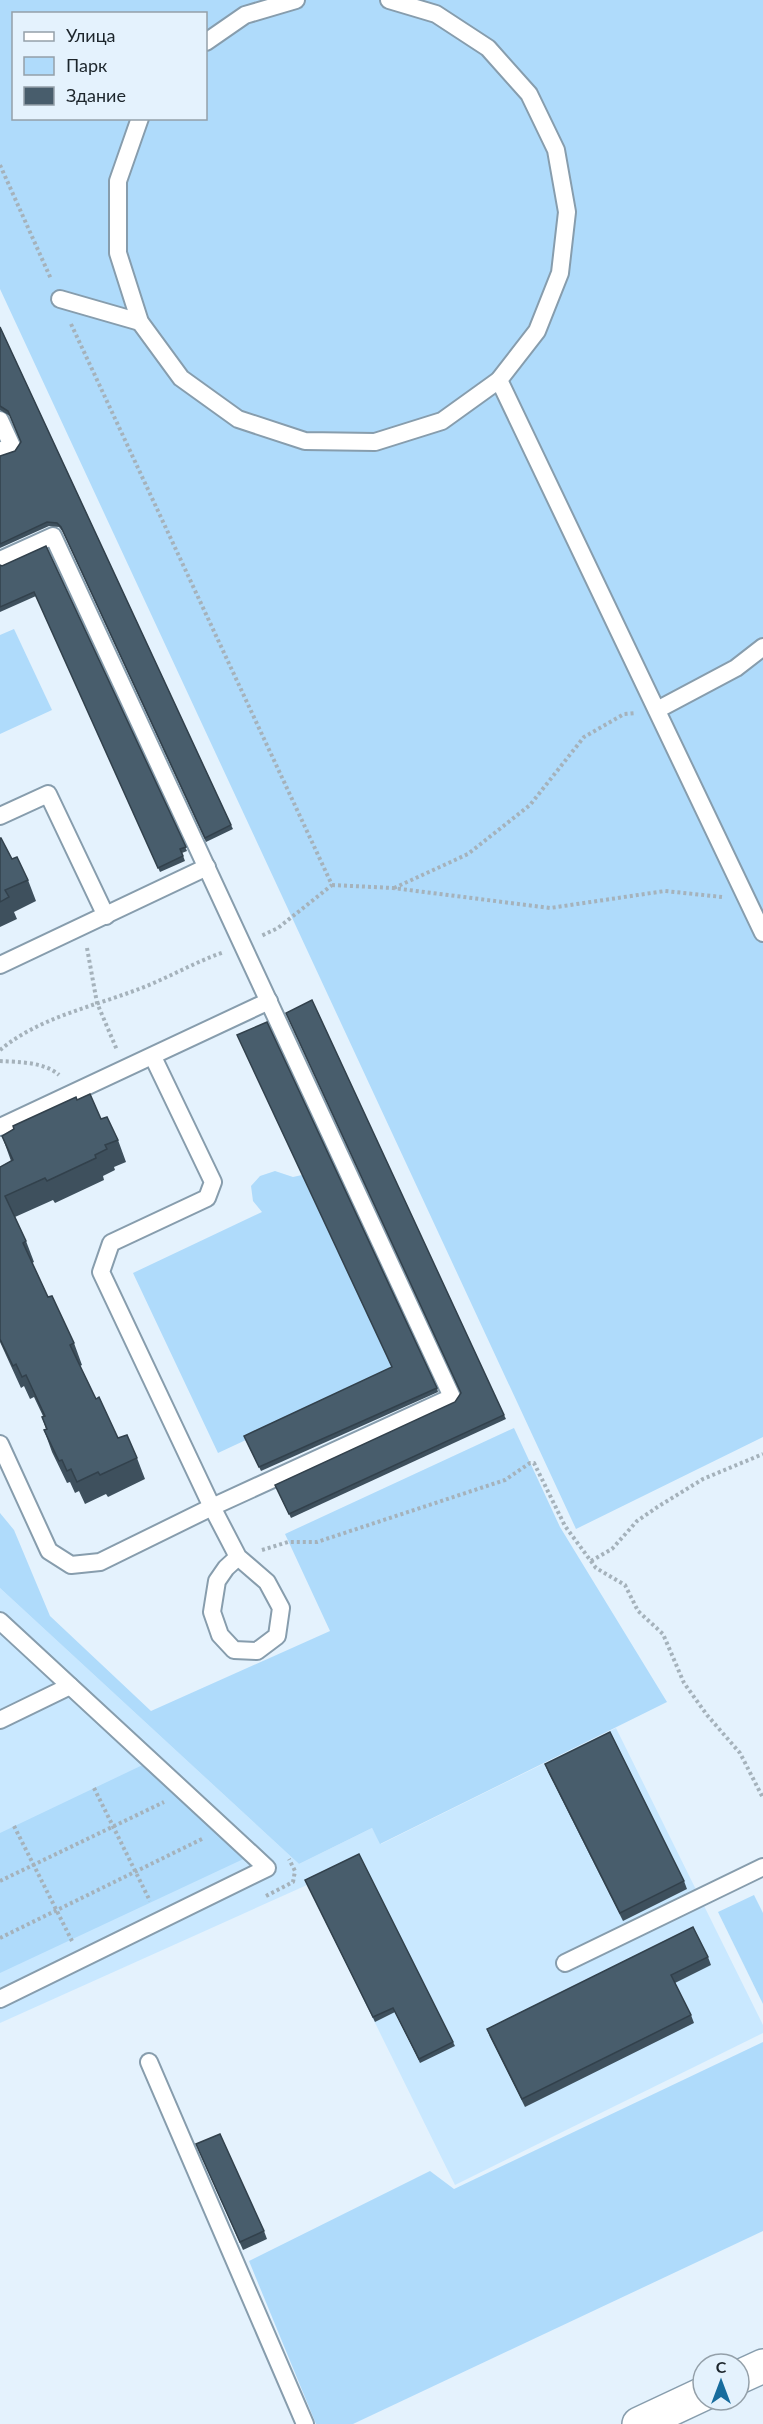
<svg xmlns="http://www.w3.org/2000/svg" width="763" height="2424" viewBox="0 0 763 2424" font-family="Lato,sans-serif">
  <rect width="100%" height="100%" fill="#e4f2fd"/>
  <!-- built -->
  <path fill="#c9e8ff" d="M 0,1588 L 299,1864 L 372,1828 L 381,1844 L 616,1728 L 763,2025 L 763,2033 L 455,2185 L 307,1885 L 0,2023 Z"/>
  <!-- green -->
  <g fill="#afdbfb" fill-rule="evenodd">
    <path d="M 0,0 L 763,0 L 763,1437 L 576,1529 L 0,289 ZM 14,14 L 206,14 L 206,118 L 14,118 Z"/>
    <path d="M 14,629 L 52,710 L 0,734 L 0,635 Z"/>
    <path d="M 275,1171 L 293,1177 L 302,1175 L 394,1371 L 218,1453 L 133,1273 L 262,1212 L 253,1201 L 251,1186 L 260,1176 Z"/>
    <path d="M 514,1428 L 560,1527 L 667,1702 L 380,1844 L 372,1828 L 299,1864 L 0,1588 L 0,1513 L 14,1530 L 50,1616 L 151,1711 L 330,1631 L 285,1534 Z"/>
    <path d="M 151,1761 L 252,1855 L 0,1973 L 0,1833 Z"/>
    <path d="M 754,1895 L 763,1913 L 763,2004 L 718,1912 Z"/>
    <path d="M 763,2042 L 763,2231 L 353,2424 L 316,2424 L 249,2261 L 430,2171 L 454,2189 Z"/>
  </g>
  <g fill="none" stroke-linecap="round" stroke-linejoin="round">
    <!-- service casing -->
    <g stroke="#879dad" stroke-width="20">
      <g id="service">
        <path d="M 206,42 L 245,15 L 296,0"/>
        <path d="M 140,118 L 118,181 L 118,253 L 140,322 L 181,378 L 238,419 L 305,441 L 375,442 L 442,421 L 499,380 L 537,331 L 560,273 L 567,212 L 556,150 L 529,94 L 488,48 L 436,14 L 389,0"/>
        <path d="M 60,299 L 140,322"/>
        <path d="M 499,380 L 763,933"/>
        <path d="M 0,420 L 12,446 L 0,451"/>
        <path d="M 0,560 L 53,536 L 452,1397 L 212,1507 L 100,1562 L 71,1565 L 49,1551 L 0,1444"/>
        <path d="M 657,710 L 736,668 L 763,647"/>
        <path d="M 0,816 L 48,794 L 106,916"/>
        <path d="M 0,965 L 207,867"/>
        <path d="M 153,1057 L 213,1182 L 207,1198 L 111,1243 L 101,1272 L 212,1507 L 238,1557 L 267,1582 L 281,1608 L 277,1636 L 257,1651 L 234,1650 L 220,1635 L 212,1612 L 217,1581 L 226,1568 L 238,1557"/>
        <path d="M 0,1127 L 269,1001"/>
        <path d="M 0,1621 L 267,1868 L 0,1999"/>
        <path d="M 0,1720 L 70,1686"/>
        <path d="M 565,1963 L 763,1867"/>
        <path d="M 149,2062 L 305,2424"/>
      </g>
    </g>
    <!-- minor casing -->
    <g stroke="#879dad" stroke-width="36">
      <g id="minor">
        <path d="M 739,2377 L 763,2366"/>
        <path d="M 639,2424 L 703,2394"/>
      </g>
    </g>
    <!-- path -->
    <g stroke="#a5b2bb" stroke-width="4" stroke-dasharray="3 3" stroke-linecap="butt">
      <path d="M 0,165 L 51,279"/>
      <path d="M 71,324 L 332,885 L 278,928 L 261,936"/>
      <path d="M 332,885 L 393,888 L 550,908 L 665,891 L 722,897"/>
      <path d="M 394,888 L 468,854 L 530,805 L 584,737 L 624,714 L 635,713"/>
      <path d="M 87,948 L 97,1003 L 117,1050"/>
      <path d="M 0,1050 C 40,1017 92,1007 139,989 C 168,978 195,962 224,952"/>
      <path d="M 0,1061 C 18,1062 45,1062 59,1075"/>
      <path d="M 262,1550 L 288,1542 L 317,1542 L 505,1480 L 530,1463 L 534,1463 L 565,1526 L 596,1568 L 625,1585 L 638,1611 L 663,1634 L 684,1683 L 707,1715 L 740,1753 L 763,1798"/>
      <path d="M 591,1561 L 612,1549 L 637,1521 L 659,1506 L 703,1479 L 763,1454"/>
      <path d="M 94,1788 L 150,1901"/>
      <path d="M 14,1826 L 72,1941"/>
      <path d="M 0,1881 L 164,1802"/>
      <path d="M 266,1896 L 293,1882 L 295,1871 L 289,1859"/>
      <path d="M 0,1938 L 204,1838"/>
    </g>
    <!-- service -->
    <use href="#service" stroke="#fff" stroke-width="16"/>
    <!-- minor -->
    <use href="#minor" stroke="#fff" stroke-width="33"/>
  </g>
  <!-- wall -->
  <g fill="#3e505d">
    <path d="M 0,327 L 231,825 L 233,829 L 206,842 L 63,532 L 59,527 L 49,526 L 0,548 L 0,456 L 15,451 L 21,443 L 10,416 L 0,410 Z"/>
    <path d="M 46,546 L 187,851 L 182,853 L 185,861 L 160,872 L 36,596 L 0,612 L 0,565 L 2,566 Z"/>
    <path d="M 0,838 L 12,859 L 28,880 L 36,901 L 14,912 L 17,919 L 0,927 Z"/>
    <path d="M 77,1100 L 101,1119 L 118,1140 L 126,1162 L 114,1167 L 115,1170 L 103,1176 L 104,1180 L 55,1203 L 53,1200 L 15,1217 L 26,1241 L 34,1262 L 32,1263 L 48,1297 L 74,1343 L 82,1365 L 80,1366 L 96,1399 L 118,1438 L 137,1458 L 145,1479 L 108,1497 L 106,1494 L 85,1504 L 79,1491 L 75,1493 L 70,1482 L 67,1483 L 52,1452 L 44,1430 L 46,1429 L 42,1417 L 43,1416 L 34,1397 L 30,1399 L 24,1386 L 21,1388 L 0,1342 L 0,1167 L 11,1161 L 2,1136 Z"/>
    <path d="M 437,1388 L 438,1392 L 261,1471 L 246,1440 Z"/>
    <path d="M 455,1402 L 504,1415 L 506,1419 L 291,1518 L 277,1489 Z"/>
    <path d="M 545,1764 L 684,1881 L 687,1889 L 623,1921 L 548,1772 Z"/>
    <path d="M 305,1880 L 453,2042 L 455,2046 L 420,2063 L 395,2012 L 375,2022 Z"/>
    <path d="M 708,1957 L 711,1965 L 675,1983 L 691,2015 L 694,2023 L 525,2107 L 490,2037 L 487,2029 Z"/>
    <path d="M 196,2144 L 264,2231 L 267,2239 L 243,2250 Z"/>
  </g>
  <!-- building -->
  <g fill="#485d6c" stroke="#32414c" stroke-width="1.5">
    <path d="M 0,327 L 231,825 L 205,838 L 61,527 L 57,523 L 47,522 L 0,544 L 0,456 L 15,451 L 21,442 L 8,411 L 0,406 Z"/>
    <path d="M 46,546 L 186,847 L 180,849 L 183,856 L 158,868 L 34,592 L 0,607 L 0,565 L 2,566 Z"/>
    <path d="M 0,838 L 1,838 L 12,859 L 17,857 L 28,880 L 5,890 L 9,897 L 0,902 Z"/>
    <path d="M 312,1000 L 504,1415 L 289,1514 L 275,1485 L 455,1402 L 461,1393 L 286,1013 Z"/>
    <path d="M 267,1022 L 437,1388 L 259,1467 L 244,1436 L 392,1367 L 237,1035 Z"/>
    <path d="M 90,1094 L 101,1119 L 107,1117 L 118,1140 L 105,1145 L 107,1149 L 95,1155 L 96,1158 L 47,1181 L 45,1178 L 5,1196 L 26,1241 L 23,1243 L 48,1297 L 52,1296 L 74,1343 L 70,1345 L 96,1399 L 99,1397 L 118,1438 L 127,1435 L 137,1458 L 100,1475 L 98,1472 L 77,1482 L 71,1469 L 67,1471 L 62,1460 L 59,1461 L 44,1430 L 47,1429 L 42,1417 L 45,1416 L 26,1375 L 22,1377 L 16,1364 L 13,1366 L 0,1339 L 0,1167 L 13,1160 L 2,1136 L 14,1129 L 13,1126 L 76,1097 L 77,1100 Z"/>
    <path d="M 610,1732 L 684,1881 L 620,1913 L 545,1764 Z"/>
    <path d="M 359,1854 L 453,2042 L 419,2059 L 393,2008 L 373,2017 L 305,1880 Z"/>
    <path d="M 693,1927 L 708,1957 L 671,1975 L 691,2015 L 522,2099 L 487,2029 Z"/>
    <path d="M 220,2134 L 264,2231 L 240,2242 L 196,2144 Z"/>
  </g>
  <!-- legend -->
  <rect x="12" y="12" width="195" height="108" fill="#e4f2fd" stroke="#94a0a9" stroke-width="1.5"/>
  <rect x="24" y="32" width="30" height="9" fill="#ffffff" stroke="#94a0a9" stroke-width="1.5"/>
  <text x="66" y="42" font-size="18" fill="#1c252b">Улица</text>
  <rect x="24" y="57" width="30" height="18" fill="#afdbfb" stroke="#94a0a9" stroke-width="1.5"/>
  <text x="66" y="72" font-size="18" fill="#1c252b">Парк</text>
  <rect x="24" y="87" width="30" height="18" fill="#485d6c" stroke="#94a0a9" stroke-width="1.5"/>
  <text x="66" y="102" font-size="18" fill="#1c252b">Здание</text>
  <!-- north arrow -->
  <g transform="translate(721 2382)"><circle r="28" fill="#e4f2fd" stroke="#94a0a9" stroke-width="1.5"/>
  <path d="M0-4.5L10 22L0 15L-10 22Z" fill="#176c9d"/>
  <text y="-9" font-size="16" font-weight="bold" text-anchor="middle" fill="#1c252b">С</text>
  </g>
</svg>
